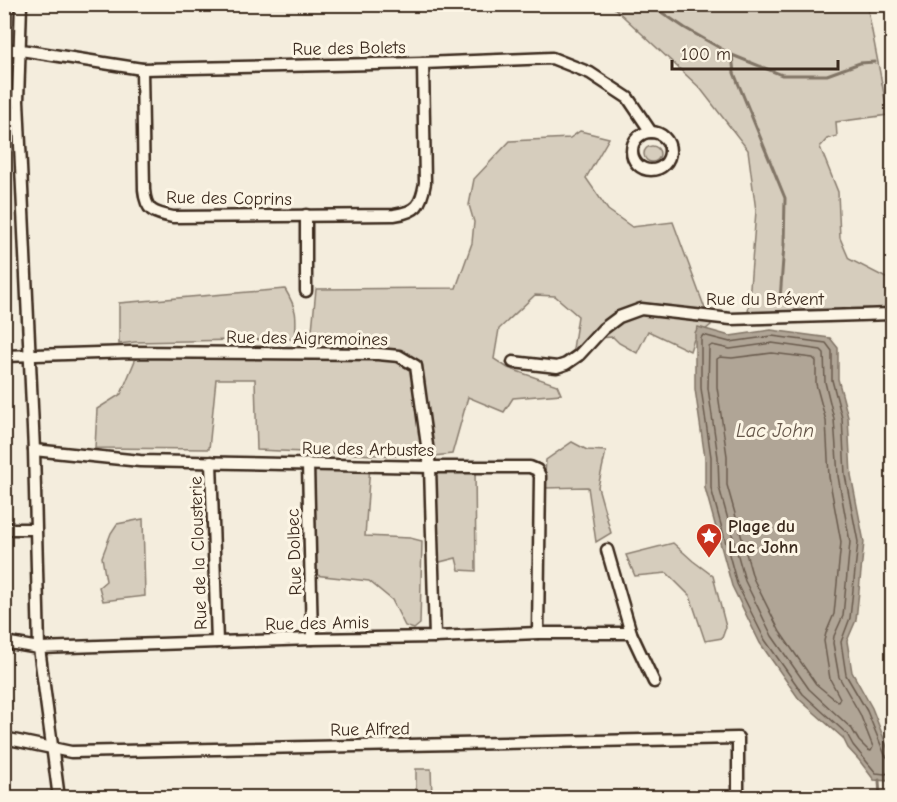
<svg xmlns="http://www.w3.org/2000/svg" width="897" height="802" viewBox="0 0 897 802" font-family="'Comic Neue',sans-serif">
  <rect width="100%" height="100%" fill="#f4eddd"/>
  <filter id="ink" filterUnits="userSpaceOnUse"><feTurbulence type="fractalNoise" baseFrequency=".0167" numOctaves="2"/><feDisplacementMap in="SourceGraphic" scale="12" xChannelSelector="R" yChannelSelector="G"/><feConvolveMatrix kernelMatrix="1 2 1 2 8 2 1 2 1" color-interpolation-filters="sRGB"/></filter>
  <g filter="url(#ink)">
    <!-- green -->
    <g fill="#d6cdbd" stroke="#887c6e" stroke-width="1.5">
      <path d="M 611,5 L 867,5 L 888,115 L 836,122 L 837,136 L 827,139 L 820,147 L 838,192 L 840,238 L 849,259 L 892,281 L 892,310 L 748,313 L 756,211 L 748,150 L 700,88 Z"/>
      <path d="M 580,131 L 609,138 L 586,178 L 608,210 L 632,227 L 673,222 L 711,325 L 694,339 L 690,351 L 648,331 L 637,353 L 619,343 L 613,337 L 596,338 L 573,349 L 578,316 L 555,296 L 535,295 L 499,329 L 494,359 L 508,368 L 557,385 L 561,394 L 513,398 L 504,412 L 468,397 L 452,454 L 424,457 L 257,450 L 255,379 L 216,379 L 209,449 L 95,448 L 97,409 L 121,394 L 136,358 L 300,354 L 311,341 L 316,289 L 456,288 L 472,243 L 474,222 L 469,205 L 474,179 L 510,141 L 570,138 Z"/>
      <circle cx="652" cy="154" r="8"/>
      <path d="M 285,289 C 297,309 297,316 295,339 L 135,342 L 119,344 L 119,303 Z"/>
      <path d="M 572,442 L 587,450 L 606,451 L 598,487 L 611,533 L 596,542 L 588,487 L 544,488 L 546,460 Z"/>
      <path d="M 305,465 L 370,465 L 365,536 L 410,538 L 422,541 L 420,624 L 414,629 L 405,626 L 392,600 L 369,581 L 314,575 Z"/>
      <path d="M 475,466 L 476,571 L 459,570 L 456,558 L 432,564 L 429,469 Z"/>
      <path d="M 143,519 L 145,596 L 103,601 L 99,587 L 106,581 L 102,557 L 111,533 L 117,524 Z"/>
      <path d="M 673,543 L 693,561 L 713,576 L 726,627 L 722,638 L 705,641 L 690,596 L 667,573 L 635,576 L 626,555 Z"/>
      <path d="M 416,769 L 431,769 L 432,796 L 461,794 L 459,797 L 416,797 Z"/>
    </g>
    <!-- water -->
    <path fill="#b0a596" stroke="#817466" stroke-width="1.5" d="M 698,327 L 730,336 L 771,330 L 830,338 L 838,348 L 838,379 L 848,417 L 851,475 L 864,542 L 856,620 L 847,641 L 852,672 L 872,708 L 892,759 L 892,774 L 889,781 L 874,780 L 859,760 L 848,748 L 843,738 L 799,699 L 760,643 L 732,586 L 705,488 L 705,458 L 695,389 L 695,333 Z"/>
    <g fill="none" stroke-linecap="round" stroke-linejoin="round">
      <!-- shore -->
      <g stroke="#6a5b4e" stroke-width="1.5">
        <path d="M 772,343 L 821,350 L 824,353 L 825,382 L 834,419 L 838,476 L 850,542 L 843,616 L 834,636 L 833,643 L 839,677 L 860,714 L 873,747 L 871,751 L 868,750 L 859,741 L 852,729 L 809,689 L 772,636 L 745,581 L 719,487 L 718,457 L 708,388 L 709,347 L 712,345 L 730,349 Z"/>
        <path d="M 772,353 L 813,358 L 816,361 L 816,384 L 826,421 L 829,477 L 841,542 L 834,614 L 826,633 L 824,641 L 830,679 L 840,698 L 838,702 L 816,684 L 780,632 L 753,578 L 727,485 L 727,456 L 717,387 L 717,359 L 720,357 L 732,358 Z"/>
        <path d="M 892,759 L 888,758 L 885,755 L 867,711 L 846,675 L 841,642 L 850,618 L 858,542 L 845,475 L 842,418 L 832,380 L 832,351 L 826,343 L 772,336 L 730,342 L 703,335 L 701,338 L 701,388 L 711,457 L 711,488 L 737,584 L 765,640 L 803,694 L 847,734 L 853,745 L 876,773 L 885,774 L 892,772"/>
      </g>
      <!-- stream -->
      <g stroke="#817466" stroke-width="3">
        <path d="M 649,4 L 685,28 L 732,55 L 782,75 L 827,75 L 860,63 L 875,62"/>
        <path d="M 732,55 L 734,73 L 785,198 L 784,245 L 780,300"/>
        <path d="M 879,780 L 880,798"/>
      </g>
      <!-- minor casing -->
      <g stroke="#3b2a1e" stroke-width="15">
        <g id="minor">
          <path d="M 21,4 L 18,101 L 34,450 L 39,648 L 59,798"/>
          <path d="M 4,50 L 21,50 L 142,69 L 423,63 L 552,58 L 590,73 L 628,98 L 651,132"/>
          <path d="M 142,69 L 144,190 C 146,211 153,213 173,217 L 394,215 C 417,212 421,205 425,183 L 423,63"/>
          <circle cx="651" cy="151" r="19"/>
          <path d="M 306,291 L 306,215"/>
          <path d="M 4,356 L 130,352 L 378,354 L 399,356 L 416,366 L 430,467 L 435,637"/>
          <path d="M 513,362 L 557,367 L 566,364 L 579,355 L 603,329 L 619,317 L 641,309 L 731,319 L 892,314"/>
          <path d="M 34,450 L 140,461 L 430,467 L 530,467 L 537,470 L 540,476 L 538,633"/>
          <path d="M 211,462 L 217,642"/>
          <path d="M 308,464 L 312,639"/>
          <path d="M 4,529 L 35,529"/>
          <path d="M 607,550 L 631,633 L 654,682"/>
          <path d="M 4,642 L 39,648 L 312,639 L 435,637 L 538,633 L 631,633"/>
          <path d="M 4,738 L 71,752 L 738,738 L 738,798"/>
        </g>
      </g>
      <!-- minor -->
      <use href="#minor" stroke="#fcf5e5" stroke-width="10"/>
    </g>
  </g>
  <!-- icons -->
  <defs>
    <g id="sight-pin" transform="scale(1.35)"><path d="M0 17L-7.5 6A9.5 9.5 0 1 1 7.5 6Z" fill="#c8321e" stroke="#fcf5e5"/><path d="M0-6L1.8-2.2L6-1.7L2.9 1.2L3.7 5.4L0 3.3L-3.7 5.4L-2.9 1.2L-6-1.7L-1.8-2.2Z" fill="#fff"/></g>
  </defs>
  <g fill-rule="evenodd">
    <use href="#sight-pin" x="709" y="536"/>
  </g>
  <g text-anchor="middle" stroke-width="6" stroke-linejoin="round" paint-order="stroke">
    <!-- street labels -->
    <g font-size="18" fill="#3b2a1e" stroke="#fcf5e5">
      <text transform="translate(349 48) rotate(-1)" y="6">Rue des Bolets</text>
      <text transform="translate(229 198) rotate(1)" y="6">Rue des Coprins</text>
      <text x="765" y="305">Rue du Brévent</text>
      <text transform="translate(307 338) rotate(1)" y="6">Rue des Aigremoines</text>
      <text transform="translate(368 449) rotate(1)" y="6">Rue des Arbustes</text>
      <text transform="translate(294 552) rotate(-92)" y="6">Rue Dolbec</text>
      <text transform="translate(198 553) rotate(-92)" y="6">Rue de la Clousterie</text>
      <text transform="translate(317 623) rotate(-1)" y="6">Rue des Amis</text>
      <text transform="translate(370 729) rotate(-1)" y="6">Rue Alfred</text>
    </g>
    <!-- poi labels -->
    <g font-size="18" font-weight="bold" fill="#3b2a1e" stroke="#fcf5e5" text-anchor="start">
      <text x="728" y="532">Plage du<tspan x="728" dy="21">Lac John</tspan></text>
    </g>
    <!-- water labels -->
    <g font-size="20" font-style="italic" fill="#645548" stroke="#fcf5e5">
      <text x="775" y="437">Lac John</text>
    </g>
  </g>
  <!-- margin -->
  <rect width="897" height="802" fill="none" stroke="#fcf5e5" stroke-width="24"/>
  <rect x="12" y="12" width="873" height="778" fill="none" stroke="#3b2a1e" stroke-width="2" filter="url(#ink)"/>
  <!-- scale -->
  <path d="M672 60v9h166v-9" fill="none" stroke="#3b2a1e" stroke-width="3"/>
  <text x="681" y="60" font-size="18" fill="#3b2a1e" stroke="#fcf5e5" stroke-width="4.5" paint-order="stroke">100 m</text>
</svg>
